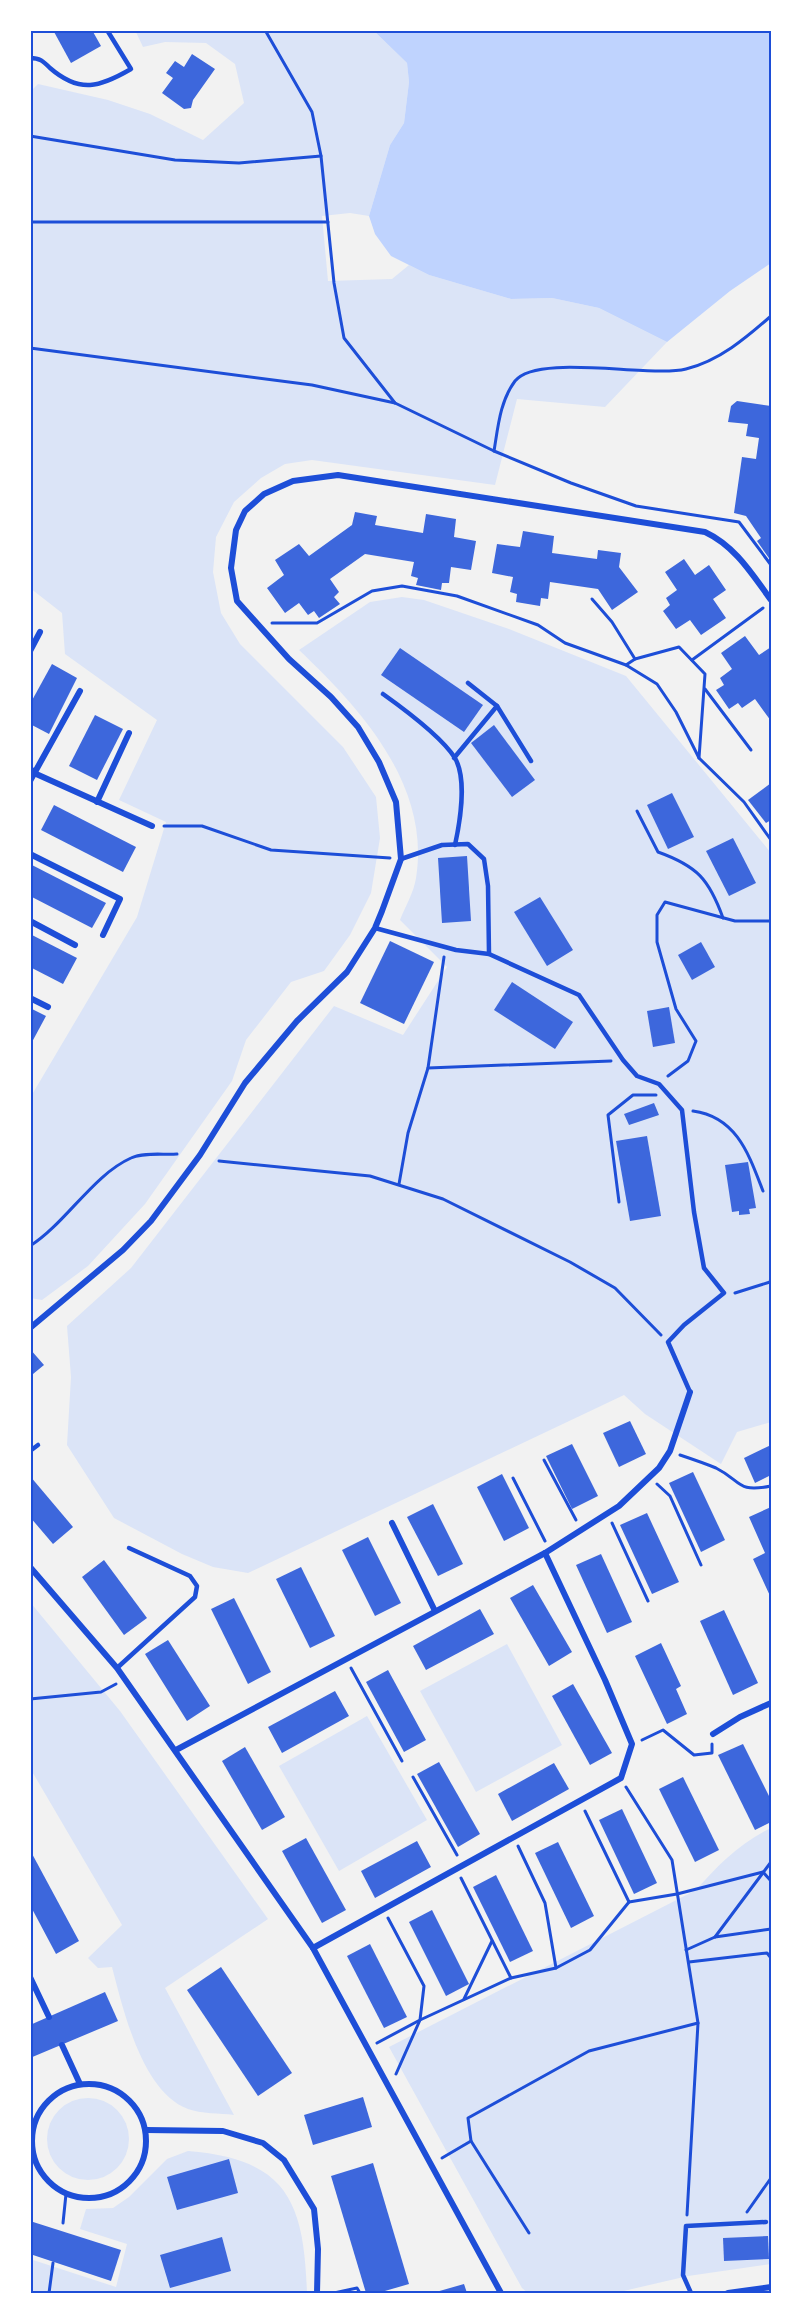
<svg xmlns="http://www.w3.org/2000/svg" width="801" height="2323" viewBox="0 0 801 2323" font-family="Raleway,sans-serif">
  <rect width="100%" height="100%" fill="#f2f2f2"/>
  <!-- green -->
  <g fill="#dbe4f7">
    <path d="M 135,30 L 373,30 L 407,63 L 409,82 L 404,123 L 390,145 L 369,216 L 350,213 L 322,216 L 328,281 L 392,279 L 409,265 L 429,275 L 511,299 L 552,298 L 599,308 L 667,342 L 605,407 L 517,399 L 495,485 L 312,460 L 285,464 L 261,478 L 234,502 L 216,537 L 213,572 L 221,613 L 240,644 L 343,747 L 376,797 L 380,838 L 371,893 L 350,935 L 324,971 L 291,982 L 246,1040 L 232,1081 L 145,1204 L 88,1266 L 42,1300 L 30,1298 L 30,1098 L 137,917 L 166,822 L 119,800 L 157,720 L 65,654 L 62,613 L 30,588 L 30,92 L 38,84 L 108,100 L 150,114 L 203,140 L 244,103 L 235,64 L 206,43 L 165,42 L 143,47 Z"/>
    <path d="M 402,597 L 424,600 L 509,629 L 626,676 L 771,853 L 771,1422 L 737,1432 L 721,1464 L 645,1414 L 624,1395 L 248,1573 L 213,1567 L 182,1554 L 114,1518 L 67,1445 L 71,1377 L 67,1326 L 131,1268 L 334,1006 L 403,1035 L 447,967 L 400,920 C 405,907 414,892 416,878 C 431,785 360,708 299,650 L 370,602 Z"/>
    <path d="M 30,1602 L 120,1711 L 268,1919 L 165,1988 L 234,2115 C 220,2113 201,2114 188,2109 C 142,2092 123,2009 112,1967 L 98,1968 L 88,1958 L 122,1925 L 30,1768 Z"/>
    <path d="M 507,1644 L 562,1745 L 476,1792 L 420,1691 Z"/>
    <path d="M 367,1716 L 427,1820 L 339,1871 L 279,1766 Z"/>
    <path d="M 771,1828 L 771,2264 L 688,2276 L 615,2293 L 528,2293 L 522,2288 L 389,2047 L 696,1890 C 718,1865 741,1842 771,1828 Z"/>
    <circle cx="88" cy="2139" r="41"/>
    <path d="M 188,2151 C 287,2159 304,2201 307,2293 L 30,2293 L 30,2259 L 116,2287 L 127,2244 L 80,2229 L 86,2209 L 113,2208 L 129,2197 L 167,2159 Z"/>
  </g>
  <!-- water -->
  <path fill="#bfd3fe" d="M 373,30 L 771,30 L 771,263 L 730,291 L 667,342 L 599,308 L 552,298 L 511,299 L 429,275 L 391,256 L 375,234 L 369,216 L 390,145 L 404,123 L 409,82 L 407,63 Z"/>
  <!-- building -->
  <g fill="#3d67dc">
    <path d="M 53,30 L 92,30 L 101,46 L 71,63 Z"/>
    <path d="M 192,54 L 215,69 L 193,100 L 191,108 L 184,109 L 162,93 L 173,78 L 166,73 L 175,61 L 184,67 Z"/>
    <path d="M 737,401 L 771,406 L 771,561 L 757,541 L 761,538 L 746,516 L 734,513 L 742,457 L 756,459 L 759,438 L 746,436 L 748,424 L 728,422 L 731,406 Z"/>
    <path d="M 355,512 L 377,516 L 375,525 L 423,533 L 426,514 L 456,519 L 454,537 L 476,541 L 471,570 L 451,567 L 449,583 L 442,583 L 441,590 L 416,585 L 418,578 L 411,576 L 414,562 L 365,554 L 330,579 L 339,592 L 334,597 L 340,604 L 319,618 L 314,611 L 308,615 L 299,603 L 285,613 L 267,588 L 284,575 L 275,560 L 299,544 L 309,556 L 352,525 Z"/>
    <path d="M 523,531 L 554,536 L 552,553 L 597,559 L 598,550 L 621,553 L 619,567 L 638,592 L 612,610 L 598,589 L 550,582 L 548,599 L 541,598 L 540,606 L 516,602 L 517,594 L 510,592 L 513,577 L 492,573 L 497,544 L 520,547 Z"/>
    <path d="M 684,559 L 695,575 L 709,565 L 726,590 L 713,599 L 726,618 L 701,635 L 690,620 L 676,629 L 663,611 L 670,605 L 666,598 L 677,590 L 665,572 Z"/>
    <path d="M 745,636 L 759,655 L 771,647 L 771,721 L 755,699 L 742,708 L 738,703 L 729,709 L 716,690 L 724,685 L 720,678 L 732,669 L 721,653 Z"/>
    <path d="M 400,648 L 483,705 L 464,732 L 381,675 Z"/>
    <path d="M 52,664 L 77,678 L 49,734 L 30,724 L 30,704 Z"/>
    <path d="M 95,715 L 123,729 L 97,780 L 69,766 Z"/>
    <path d="M 494,725 L 535,780 L 512,797 L 471,743 Z"/>
    <path d="M 771,783 L 771,820 L 766,823 L 748,800 Z"/>
    <path d="M 672,793 L 694,837 L 668,849 L 647,805 Z"/>
    <path d="M 54,805 L 136,847 L 123,872 L 41,830 Z"/>
    <path d="M 733,838 L 756,883 L 729,896 L 706,851 Z"/>
    <path d="M 467,856 L 471,921 L 442,923 L 438,858 Z"/>
    <path d="M 30,864 L 106,903 L 92,928 L 30,896 Z"/>
    <path d="M 540,897 L 573,950 L 547,966 L 514,912 Z"/>
    <path d="M 30,934 L 77,958 L 63,984 L 30,967 Z"/>
    <path d="M 390,941 L 434,962 L 404,1024 L 360,1003 Z"/>
    <path d="M 701,942 L 715,967 L 692,980 L 678,955 Z"/>
    <path d="M 512,982 L 573,1022 L 555,1049 L 494,1010 Z"/>
    <path d="M 669,1007 L 675,1043 L 653,1047 L 647,1011 Z"/>
    <path d="M 30,1008 L 46,1016 L 32,1042 L 30,1040 Z"/>
    <path d="M 654,1103 L 659,1115 L 629,1125 L 624,1114 Z"/>
    <path d="M 647,1136 L 661,1216 L 630,1221 L 616,1141 Z"/>
    <path d="M 748,1162 L 756,1208 L 749,1209 L 750,1214 L 739,1215 L 739,1211 L 732,1212 L 725,1165 Z"/>
    <path d="M 30,1349 L 44,1365 L 33,1374 L 32,1389 Z"/>
    <path d="M 630,1421 L 646,1454 L 619,1467 L 603,1433 Z"/>
    <path d="M 572,1444 L 598,1496 L 572,1509 L 546,1456 Z"/>
    <path d="M 771,1445 L 771,1475 L 755,1483 L 744,1458 Z"/>
    <path d="M 693,1472 L 725,1540 L 701,1552 L 669,1483 Z"/>
    <path d="M 502,1474 L 529,1528 L 504,1541 L 477,1487 Z"/>
    <path d="M 30,1476 L 73,1527 L 53,1544 L 30,1517 Z"/>
    <path d="M 433,1504 L 463,1564 L 438,1576 L 407,1517 Z"/>
    <path d="M 771,1507 L 771,1598 L 753,1559 L 765,1553 L 749,1517 Z"/>
    <path d="M 647,1513 L 679,1582 L 652,1594 L 620,1525 Z"/>
    <path d="M 368,1537 L 401,1603 L 375,1616 L 342,1550 Z"/>
    <path d="M 601,1554 L 632,1622 L 607,1633 L 576,1565 Z"/>
    <path d="M 104,1560 L 147,1618 L 124,1635 L 82,1577 Z"/>
    <path d="M 301,1567 L 335,1636 L 310,1648 L 276,1579 Z"/>
    <path d="M 533,1585 L 572,1652 L 549,1666 L 510,1598 Z"/>
    <path d="M 234,1598 L 271,1672 L 248,1684 L 211,1609 Z"/>
    <path d="M 480,1609 L 494,1634 L 426,1670 L 413,1646 Z"/>
    <path d="M 724,1610 L 758,1683 L 733,1695 L 700,1621 Z"/>
    <path d="M 168,1640 L 210,1706 L 187,1721 L 145,1654 Z"/>
    <path d="M 661,1643 L 681,1686 L 676,1689 L 687,1714 L 667,1724 L 635,1656 Z"/>
    <path d="M 388,1670 L 426,1740 L 404,1752 L 366,1682 Z"/>
    <path d="M 573,1684 L 612,1753 L 590,1765 L 552,1696 Z"/>
    <path d="M 335,1691 L 349,1716 L 282,1753 L 268,1727 Z"/>
    <path d="M 743,1744 L 771,1800 L 771,1822 L 755,1830 L 718,1755 Z"/>
    <path d="M 245,1747 L 285,1817 L 262,1830 L 222,1761 Z"/>
    <path d="M 439,1762 L 480,1834 L 458,1847 L 417,1774 Z"/>
    <path d="M 554,1763 L 569,1789 L 512,1821 L 498,1794 Z"/>
    <path d="M 683,1777 L 719,1850 L 695,1862 L 659,1789 Z"/>
    <path d="M 622,1809 L 657,1883 L 634,1894 L 599,1820 Z"/>
    <path d="M 306,1838 L 346,1910 L 322,1923 L 282,1851 Z"/>
    <path d="M 417,1841 L 431,1867 L 375,1898 L 361,1871 Z"/>
    <path d="M 558,1842 L 594,1916 L 571,1928 L 535,1853 Z"/>
    <path d="M 30,1850 L 79,1941 L 56,1954 L 30,1905 Z"/>
    <path d="M 496,1875 L 533,1951 L 510,1962 L 473,1887 Z"/>
    <path d="M 432,1910 L 469,1984 L 446,1996 L 409,1922 Z"/>
    <path d="M 370,1944 L 407,2017 L 384,2028 L 347,1956 Z"/>
    <path d="M 221,1967 L 292,2073 L 258,2096 L 187,1990 Z"/>
    <path d="M 105,1992 L 118,2021 L 30,2058 L 30,2025 Z"/>
    <path d="M 363,2097 L 372,2127 L 313,2145 L 304,2115 Z"/>
    <path d="M 229,2159 L 238,2193 L 177,2210 L 167,2177 Z"/>
    <path d="M 373,2163 L 409,2284 L 378,2293 L 366,2293 L 331,2176 Z"/>
    <path d="M 30,2221 L 121,2250 L 111,2281 L 30,2254 Z"/>
    <path d="M 768,2236 L 769,2259 L 724,2261 L 723,2238 Z"/>
    <path d="M 222,2237 L 231,2271 L 170,2288 L 160,2255 Z"/>
    <path d="M 464,2284 L 467,2293 L 437,2293 L 436,2292 Z"/>
  </g>
  <g fill="none" stroke-linecap="round" stroke-linejoin="round">
    <!-- path -->
    <g stroke="#1d4ed8" stroke-width="3">
      <path d="M 265,30 L 312,112 L 321,156 L 334,283 L 344,338 L 395,403"/>
      <path d="M 30,136 L 175,160 L 239,163 L 321,156"/>
      <path d="M 30,222 L 328,222"/>
      <path d="M 30,348 L 312,385 L 395,403 L 494,451 L 571,483 L 636,506 L 739,522 L 771,565"/>
      <path d="M 494,451 C 498,427 500,401 515,381 C 537,353 650,378 686,369 C 719,361 746,338 771,316"/>
      <path d="M 592,599 L 612,622 L 635,659"/>
      <path d="M 272,623 L 317,623 L 372,591 L 402,586 L 457,596 L 538,625 L 565,643 L 626,665 L 657,684 L 676,712 L 699,758 L 744,802 L 771,840"/>
      <path d="M 692,660 L 763,608"/>
      <path d="M 626,665 L 635,659 L 679,647 L 705,674 L 699,758"/>
      <path d="M 705,689 L 751,750"/>
      <path d="M 637,811 L 658,852 C 697,866 709,879 723,918"/>
      <path d="M 164,826 L 202,826 L 271,850 L 390,858"/>
      <path d="M 428,1068 L 444,957"/>
      <path d="M 668,1076 L 688,1061 L 696,1041 L 676,1009 L 657,942 L 657,915 L 665,902 L 735,921 L 771,921"/>
      <path d="M 693,1111 C 737,1117 749,1155 763,1191"/>
      <path d="M 219,1161 L 370,1176 L 443,1199 L 570,1262 L 615,1288 L 661,1335"/>
      <path d="M 399,1184 L 408,1133 L 428,1068 L 611,1061"/>
      <path d="M 619,1202 L 608,1115 L 633,1095 L 656,1095"/>
      <path d="M 30,1246 C 66,1223 93,1175 131,1158 C 143,1152 164,1155 177,1154"/>
      <path d="M 735,1293 L 770,1282 L 771,1277"/>
      <path d="M 680,1455 C 692,1459 704,1463 716,1468 C 742,1481 736,1493 771,1486"/>
      <path d="M 544,1460 L 576,1520"/>
      <path d="M 513,1478 L 545,1541"/>
      <path d="M 657,1484 L 670,1496 L 701,1565"/>
      <path d="M 612,1523 L 648,1601"/>
      <path d="M 351,1668 L 402,1761"/>
      <path d="M 30,1699 L 101,1692 L 116,1684"/>
      <path d="M 642,1740 L 663,1730 L 694,1755 L 712,1753 L 712,1744"/>
      <path d="M 413,1777 L 457,1855"/>
      <path d="M 626,1787 L 672,1860 L 698,2023 L 687,2215"/>
      <path d="M 585,1811 L 629,1902 L 677,1894 L 763,1872 L 771,1881"/>
      <path d="M 518,1846 L 545,1903 L 556,1968"/>
      <path d="M 461,1878 L 511,1978"/>
      <path d="M 388,1918 L 424,1986 L 420,2020 L 396,2074"/>
      <path d="M 715,1937 L 771,1862"/>
      <path d="M 686,1950 L 715,1937 L 771,1929"/>
      <path d="M 689,1962 L 767,1953 L 771,1958"/>
      <path d="M 464,1999 L 492,1941"/>
      <path d="M 377,2043 L 420,2020 L 511,1978 L 556,1968 L 590,1950 L 629,1902"/>
      <path d="M 442,2158 L 471,2141"/>
      <path d="M 747,2212 L 771,2178"/>
      <path d="M 63,2223 L 66,2194"/>
      <path d="M 529,2233 L 471,2141 L 468,2118 L 589,2051 L 698,2023"/>
      <path d="M 49,2293 L 53,2263"/>
      <path d="M 334,2293 L 357,2288 L 360,2293"/>
    </g>
    <!-- service -->
    <g stroke="#1d4ed8" stroke-width="4.5">
      <path d="M 30,58 C 40,58 43,61 50,68 C 80,94 100,87 131,69 L 107,30"/>
      <path d="M 468,683 L 497,706 L 531,761"/>
      <path d="M 383,694 C 404,709 441,736 455,758 C 467,779 460,822 455,845"/>
      <path d="M 454,758 L 497,706"/>
      <path d="M 401,859 L 442,845 L 468,844 L 484,859 L 488,886 L 489,954"/>
      <path d="M 375,928 L 456,950 L 489,954 L 579,995 L 623,1060 L 637,1076 L 659,1084 L 682,1110 L 694,1212 L 704,1268 L 724,1293 L 684,1325 L 668,1342 L 690,1392"/>
      <path d="M 30,1451 L 38,1445"/>
      <path d="M 117,1668 L 195,1597 L 197,1586 L 190,1576 L 129,1548"/>
      <path d="M 691,2293 L 683,2275 L 686,2226 L 766,2222"/>
    </g>
    <!-- minor -->
    <g stroke="#1d4ed8" stroke-width="6">
      <path d="M 30,651 L 40,632"/>
      <path d="M 30,768 L 34,773 L 152,826"/>
      <path d="M 30,781 L 80,691"/>
      <path d="M 97,802 L 129,733"/>
      <path d="M 30,854 L 120,899 L 103,935"/>
      <path d="M 30,921 L 75,945"/>
      <path d="M 30,998 L 48,1007"/>
      <path d="M 30,1328 L 123,1250 L 151,1221 L 200,1155 L 245,1083 L 297,1021 L 347,972 L 375,928 L 382,911 L 401,859 L 396,802 L 379,762 L 358,727 L 331,697 L 289,659 L 237,601 L 231,568 L 236,530 L 245,511 L 264,494 L 293,481 L 338,475 L 705,532 C 735,546 752,574 771,600"/>
      <path d="M 392,1523 L 435,1611"/>
      <path d="M 30,1567 L 117,1668 L 313,1948 L 501,2293"/>
      <path d="M 713,1734 L 740,1717 L 771,1703"/>
      <path d="M 176,1750 L 545,1553 L 619,1506 L 659,1468 L 670,1451 L 690,1392"/>
      <path d="M 313,1948 L 621,1778 L 632,1744 L 605,1680 L 545,1553"/>
      <path d="M 30,1977 L 49,2017"/>
      <path d="M 62,2045 L 80,2084"/>
      <circle cx="89" cy="2141" r="57"/>
      <path d="M 146,2130 L 223,2131 L 263,2143 L 284,2160 L 314,2209 L 318,2249 L 317,2293"/>
      <path d="M 728,2293 L 771,2287"/>
    </g>
  </g>
  <!-- border -->
  <rect width="801" height="2323" fill="none" stroke="#ffffff" stroke-width="63"/>
  <rect x="32" y="32" width="738" height="2260" fill="none" stroke="#1d4ed8" stroke-width="2"/>
</svg>
